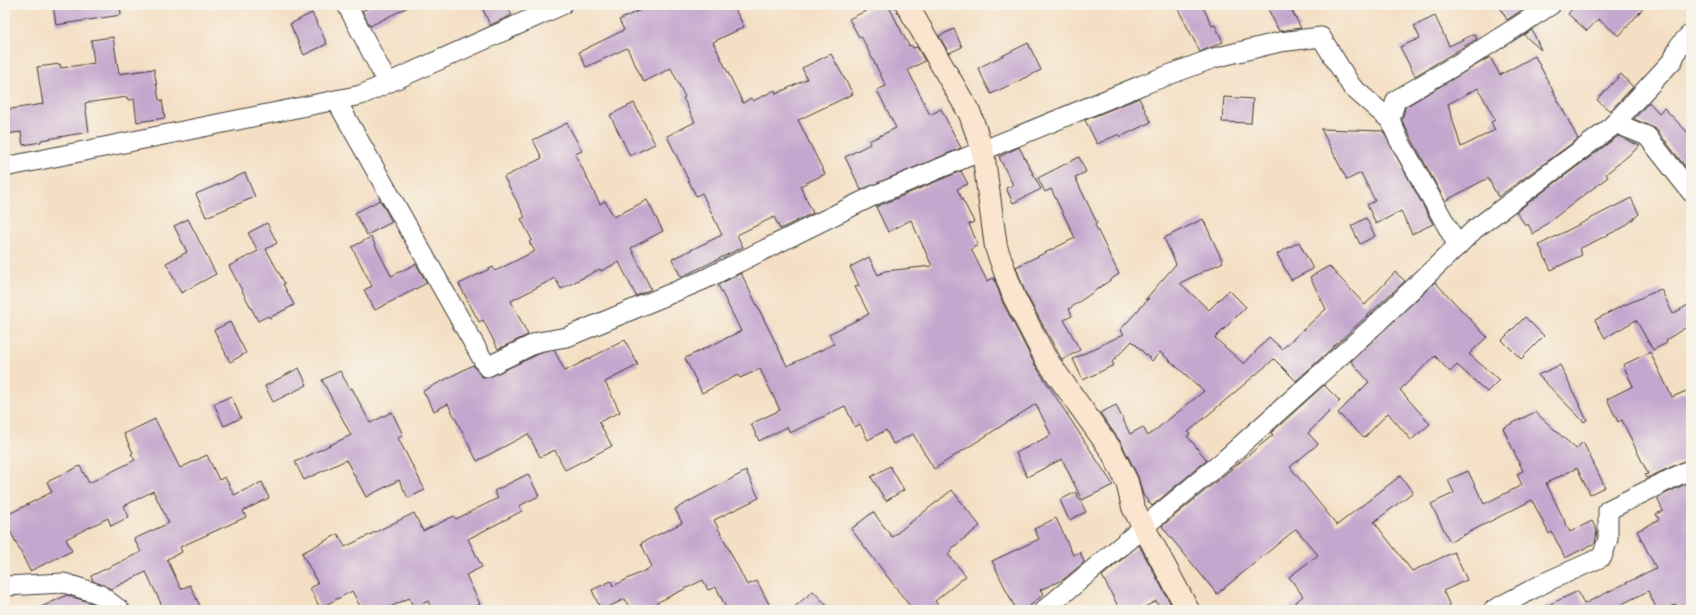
<svg xmlns="http://www.w3.org/2000/svg" width="1696" height="615" viewBox="0 0 1696 615" font-family="'IM FELL DW Pica',serif">
  <rect width="100%" height="100%" fill="#f7f3e8"/>
  <filter id="ink" filterUnits="userSpaceOnUse"><feTurbulence type="fractalNoise" baseFrequency=".025" numOctaves="2"/><feDisplacementMap in="SourceGraphic" scale="8" xChannelSelector="R" yChannelSelector="G"/><feConvolveMatrix kernelMatrix="1 2 1 2 8 2 1 2 1" color-interpolation-filters="sRGB"/></filter>
  <filter id="wash" filterUnits="userSpaceOnUse"><feTurbulence type="fractalNoise" baseFrequency=".012" numOctaves="4" result="noise"/><feDisplacementMap in="SourceGraphic" scale="16" xChannelSelector="R" yChannelSelector="G"/><feGaussianBlur stdDeviation="0.9" result="paint"/><feColorMatrix in="noise" values="0 0 0 0 0 0 0 0 0 0 0 0 0 0 0 0 0 1.4 0 .05"/><feComposite in="paint" operator="in"/></filter>
  <g filter="url(#wash)">
    <rect width="100%" height="100%" fill="#f4dfc4"/>
    <g id="blocks">
      <!-- building -->
      <g fill="#c4a7ce" fill-rule="evenodd">
        <path d="M 53,5 L 120,5 L 121,15 L 56,25 Z"/>
        <path d="M 375,5 L 412,5 L 370,26 L 362,11 Z"/>
        <path d="M 481,5 L 506,5 L 512,15 L 490,25 Z"/>
        <path d="M 651,5 L 733,5 L 744,27 L 713,42 L 743,103 L 751,98 L 753,101 L 775,90 L 776,94 L 807,79 L 802,68 L 831,54 L 853,94 L 798,120 L 825,174 L 800,186 L 813,213 L 780,229 L 774,217 L 737,235 L 743,247 L 681,277 L 672,259 L 722,235 L 702,193 L 696,196 L 667,136 L 695,122 L 683,98 L 685,97 L 671,68 L 644,82 L 627,48 L 586,67 L 579,52 L 624,30 L 619,20 Z"/>
        <path d="M 878,5 L 888,5 L 909,46 L 911,45 L 913,48 L 917,47 L 925,61 L 908,70 L 930,115 L 941,109 L 961,148 L 861,190 L 845,157 L 870,144 L 869,141 L 896,128 L 877,90 L 886,86 L 861,36 L 859,37 L 849,19 Z"/>
        <path d="M 1176,5 L 1202,5 L 1212,26 L 1215,25 L 1223,42 L 1200,52 Z"/>
        <path d="M 1266,5 L 1289,5 L 1301,28 L 1279,31 Z"/>
        <path d="M 1499,5 L 1520,5 L 1522,10 L 1507,20 Z"/>
        <path d="M 1575,5 L 1646,5 L 1619,36 L 1598,19 L 1587,31 L 1568,14 Z"/>
        <path d="M 312,13 L 327,44 L 304,55 L 290,24 Z"/>
        <path d="M 1435,16 L 1449,46 L 1474,34 L 1477,39 L 1415,76 L 1400,47 L 1420,38 L 1414,26 Z"/>
        <path d="M 954,29 L 962,47 L 949,53 L 939,36 Z"/>
        <path d="M 1532,30 L 1541,50 L 1524,35 Z"/>
        <path d="M 113,37 L 119,74 L 154,69 L 159,100 L 162,100 L 165,118 L 137,122 L 134,99 L 128,100 L 127,97 L 85,103 L 89,132 L 41,140 L 41,142 L 23,145 L 21,132 L 5,134 L 5,110 L 43,104 L 37,67 L 60,64 L 61,68 L 94,63 L 91,40 Z"/>
        <path d="M 1028,43 L 1041,70 L 991,94 L 978,68 Z"/>
        <path d="M 1535,56 L 1578,139 L 1498,197 L 1488,178 L 1445,201 L 1402,121 L 1405,107 L 1490,57 L 1500,75 ZM 1478,88 L 1495,120 L 1491,122 L 1495,130 L 1461,147 L 1448,104 Z"/>
        <path d="M 1621,74 L 1633,87 L 1610,111 L 1597,100 Z"/>
        <path d="M 1224,97 L 1253,99 L 1251,123 L 1222,122 Z"/>
        <path d="M 1139,98 L 1151,122 L 1120,137 L 1119,134 L 1097,144 L 1085,120 Z"/>
        <path d="M 1649,102 L 1659,113 L 1664,108 L 1691,136 L 1691,174 L 1656,129 L 1634,119 Z"/>
        <path d="M 634,103 L 655,144 L 630,156 L 610,115 Z"/>
        <path d="M 567,123 L 582,151 L 575,154 L 600,204 L 605,201 L 614,217 L 647,200 L 663,231 L 631,248 L 651,289 L 636,296 L 619,262 L 601,271 L 600,269 L 561,289 L 555,278 L 511,301 L 528,335 L 498,349 L 483,320 L 479,322 L 459,284 L 493,267 L 495,271 L 535,251 L 529,242 L 532,240 L 521,219 L 525,217 L 504,177 L 542,158 L 533,140 Z"/>
        <path d="M 1321,129 L 1383,131 L 1433,224 L 1412,234 L 1401,211 L 1376,224 L 1367,205 L 1375,201 L 1361,173 L 1347,180 Z"/>
        <path d="M 1618,136 L 1640,146 L 1606,174 L 1608,177 L 1533,234 L 1528,224 L 1526,226 L 1516,212 Z"/>
        <path d="M 1019,147 L 1041,189 L 1013,203 L 1006,188 L 1013,185 L 999,157 Z"/>
        <path d="M 1079,157 L 1086,172 L 1075,177 L 1097,223 L 1095,225 L 1119,274 L 1069,309 L 1072,316 L 1064,320 L 1080,350 L 1062,360 L 1025,292 L 1016,267 L 1075,238 L 1051,189 L 1045,192 L 1038,178 Z"/>
        <path d="M 961,171 L 968,184 L 957,189 L 974,222 L 969,224 L 978,245 L 971,249 L 987,281 L 994,278 L 1003,303 L 1035,365 L 1113,485 L 1082,500 L 1062,459 L 1027,477 L 1016,453 L 1051,435 L 1036,404 L 934,469 L 913,434 L 893,444 L 886,430 L 868,440 L 860,424 L 855,427 L 845,406 L 790,433 L 787,427 L 759,441 L 751,424 L 780,410 L 760,369 L 740,378 L 738,375 L 702,393 L 685,358 L 741,331 L 718,285 L 741,273 L 787,366 L 834,344 L 829,334 L 869,314 L 855,287 L 859,285 L 850,267 L 869,257 L 878,275 L 885,271 L 932,266 L 911,220 L 888,232 L 876,207 Z"/>
        <path d="M 245,173 L 255,197 L 206,217 L 196,194 Z"/>
        <path d="M 1631,198 L 1639,214 L 1624,227 L 1579,249 L 1582,255 L 1551,270 L 1539,245 Z"/>
        <path d="M 380,200 L 392,222 L 367,235 L 355,213 Z"/>
        <path d="M 1366,218 L 1375,236 L 1360,244 L 1351,226 Z"/>
        <path d="M 188,219 L 216,274 L 181,293 L 166,263 L 187,252 L 174,226 Z"/>
        <path d="M 1203,219 L 1223,262 L 1180,283 L 1209,310 L 1229,290 L 1246,307 L 1215,338 L 1244,364 L 1269,337 L 1282,349 L 1326,309 L 1310,277 L 1329,266 L 1365,305 L 1395,272 L 1405,281 L 1296,381 L 1274,359 L 1188,432 L 1190,434 L 1187,436 L 1207,460 L 1152,506 L 1143,495 L 1138,477 L 1122,444 L 1100,413 L 1116,405 L 1130,434 L 1143,427 L 1148,436 L 1204,391 L 1160,352 L 1152,361 L 1132,341 L 1112,362 L 1114,365 L 1083,380 L 1073,359 L 1124,334 L 1120,330 L 1149,298 L 1145,300 L 1176,264 L 1164,238 Z"/>
        <path d="M 267,223 L 277,243 L 266,249 L 285,284 L 283,284 L 294,305 L 269,318 L 268,316 L 258,321 L 229,266 L 258,251 L 248,233 Z"/>
        <path d="M 371,237 L 391,276 L 416,264 L 427,283 L 375,310 L 364,290 L 372,286 L 352,247 Z"/>
        <path d="M 1299,242 L 1313,269 L 1291,280 L 1277,254 Z"/>
        <path d="M 1435,282 L 1487,337 L 1469,354 L 1499,380 L 1487,392 L 1457,365 L 1450,372 L 1435,356 L 1400,390 L 1430,424 L 1411,440 L 1388,413 L 1364,438 L 1338,413 L 1369,382 L 1351,361 Z"/>
        <path d="M 1661,289 L 1673,314 L 1691,303 L 1691,324 L 1666,340 L 1667,343 L 1653,350 L 1636,320 L 1605,338 L 1595,320 L 1620,307 Z"/>
        <path d="M 1525,317 L 1544,336 L 1521,359 L 1502,340 Z"/>
        <path d="M 230,322 L 246,353 L 230,362 L 214,330 Z"/>
        <path d="M 625,340 L 638,365 L 605,382 L 620,412 L 599,422 L 612,446 L 565,470 L 555,450 L 540,457 L 528,434 L 477,461 L 448,404 L 434,411 L 423,391 L 473,365 L 481,376 L 487,378 L 541,353 L 554,350 L 565,371 Z"/>
        <path d="M 1650,352 L 1672,397 L 1691,389 L 1691,458 L 1647,478 L 1645,475 L 1648,474 L 1622,420 L 1618,422 L 1607,399 L 1633,386 L 1623,365 Z"/>
        <path d="M 1560,365 L 1587,420 L 1584,422 L 1538,375 Z"/>
        <path d="M 299,368 L 307,385 L 273,402 L 265,386 Z"/>
        <path d="M 340,371 L 350,389 L 352,388 L 370,423 L 392,412 L 403,435 L 398,438 L 425,490 L 408,498 L 399,480 L 366,497 L 346,460 L 304,480 L 295,462 L 351,435 L 322,380 Z"/>
        <path d="M 1324,385 L 1340,401 L 1308,433 L 1318,444 L 1290,467 L 1337,525 L 1400,476 L 1413,492 L 1374,522 L 1412,571 L 1454,552 L 1467,580 L 1443,591 L 1452,610 L 1286,610 L 1303,596 L 1289,577 L 1318,555 L 1296,529 L 1217,594 L 1163,528 L 1162,526 L 1273,435 L 1271,433 Z"/>
        <path d="M 231,396 L 241,418 L 224,426 L 214,404 Z"/>
        <path d="M 1535,412 L 1576,449 L 1583,442 L 1605,487 L 1590,494 L 1577,468 L 1546,483 L 1570,532 L 1592,521 L 1597,531 L 1595,543 L 1565,558 L 1552,532 L 1549,534 L 1532,500 L 1450,542 L 1431,504 L 1454,493 L 1448,480 L 1468,471 L 1484,504 L 1522,485 L 1517,474 L 1523,471 L 1503,428 Z"/>
        <path d="M 155,419 L 180,468 L 207,455 L 219,480 L 225,477 L 234,495 L 262,482 L 269,498 L 243,511 L 246,517 L 180,547 L 182,552 L 167,559 L 181,589 L 190,585 L 202,610 L 164,610 L 146,572 L 111,589 L 93,581 L 91,576 L 141,552 L 134,539 L 169,523 L 153,491 L 124,506 L 129,517 L 111,526 L 108,518 L 66,539 L 72,551 L 30,571 L 5,520 L 5,516 L 52,492 L 47,482 L 80,466 L 89,483 L 135,460 L 131,454 L 133,453 L 124,434 Z"/>
        <path d="M 890,466 L 904,490 L 886,501 L 871,477 Z"/>
        <path d="M 746,471 L 759,498 L 714,520 L 747,585 L 757,581 L 772,610 L 727,610 L 716,587 L 708,590 L 703,580 L 656,603 L 660,610 L 630,610 L 625,599 L 601,610 L 592,590 L 611,581 L 613,586 L 652,567 L 641,543 L 682,523 L 675,509 Z"/>
        <path d="M 528,474 L 539,496 L 519,506 L 522,511 L 468,539 L 482,567 L 466,575 L 480,604 L 469,610 L 432,610 L 428,601 L 414,608 L 409,598 L 384,610 L 362,610 L 352,591 L 320,608 L 310,588 L 318,584 L 302,553 L 338,534 L 345,547 L 414,513 L 423,531 L 454,516 L 456,519 L 498,498 L 494,491 Z"/>
        <path d="M 1691,481 L 1691,610 L 1679,610 L 1676,604 L 1664,610 L 1657,610 L 1648,591 L 1610,610 L 1538,610 L 1578,591 L 1584,604 L 1656,568 L 1637,531 L 1659,520 L 1656,514 L 1663,511 L 1657,498 Z"/>
        <path d="M 952,490 L 980,526 L 950,550 L 951,552 L 948,554 L 966,576 L 935,601 L 942,610 L 913,610 L 851,529 L 873,512 L 892,537 Z"/>
        <path d="M 1076,492 L 1086,512 L 1069,520 L 1060,500 Z"/>
        <path d="M 1056,518 L 1073,555 L 1080,552 L 1084,562 L 1064,579 L 1040,590 L 1044,594 L 1025,610 L 1016,610 L 992,561 L 1039,539 L 1034,529 Z"/>
        <path d="M 1139,545 L 1174,610 L 1160,610 L 1156,601 L 1139,610 L 1120,610 L 1102,576 Z"/>
        <path d="M 813,591 L 831,610 L 791,610 Z"/>
        <path d="M 67,595 L 94,604 L 100,610 L 35,610 Z"/>
      </g>
    </g>
  </g>
  <g filter="url(#ink)">
    <use href="#blocks" fill-opacity="0" stroke="#3c3935" stroke-width="1"/>
    <g fill="none" stroke-linecap="round" stroke-linejoin="round">
      <!-- street casing -->
      <g stroke="#3c3935" stroke-width="21">
        <g id="street">
          <path d="M 347,5 L 387,82"/>
          <path d="M 336,100 L 487,367 L 538,342 L 567,337 L 703,280 L 875,195 L 1142,85 L 1214,58 L 1280,42 L 1321,37 L 1352,87 L 1390,120"/>
          <path d="M 1615,123 L 1647,136 L 1691,192"/>
          <path d="M 5,167 L 361,95 L 562,5"/>
          <path d="M 1458,246 L 1399,140 L 1390,120 L 1396,100 L 1468,58 L 1551,5"/>
          <path d="M 5,586 L 64,583 L 99,594 L 120,610"/>
          <path d="M 1044,610 L 1223,461 L 1376,324 L 1475,229 L 1609,129 L 1673,60 L 1679,46 L 1691,33"/>
          <path d="M 1493,610 L 1548,581 L 1602,557 L 1608,539 L 1608,510 L 1691,469"/>
        </g>
      </g>
      <!-- secondary casing -->
      <g stroke="#3c3935" stroke-width="24">
        <path id="secondary" d="M 907,5 L 970,114 L 983,152 L 996,247 L 1014,297 L 1046,359 L 1111,450 L 1127,482 L 1133,507 L 1188,610"/>
      </g>
      <!-- street -->
      <use href="#street" stroke="#fff" stroke-width="19"/>
      <!-- secondary -->
      <use href="#secondary" stroke="#fbe5cf" stroke-width="22"/>
    </g>
  </g>
  <!-- margin -->
  <rect width="1696" height="615" fill="none" stroke="#f7f3e8" stroke-width="20"/>
</svg>
